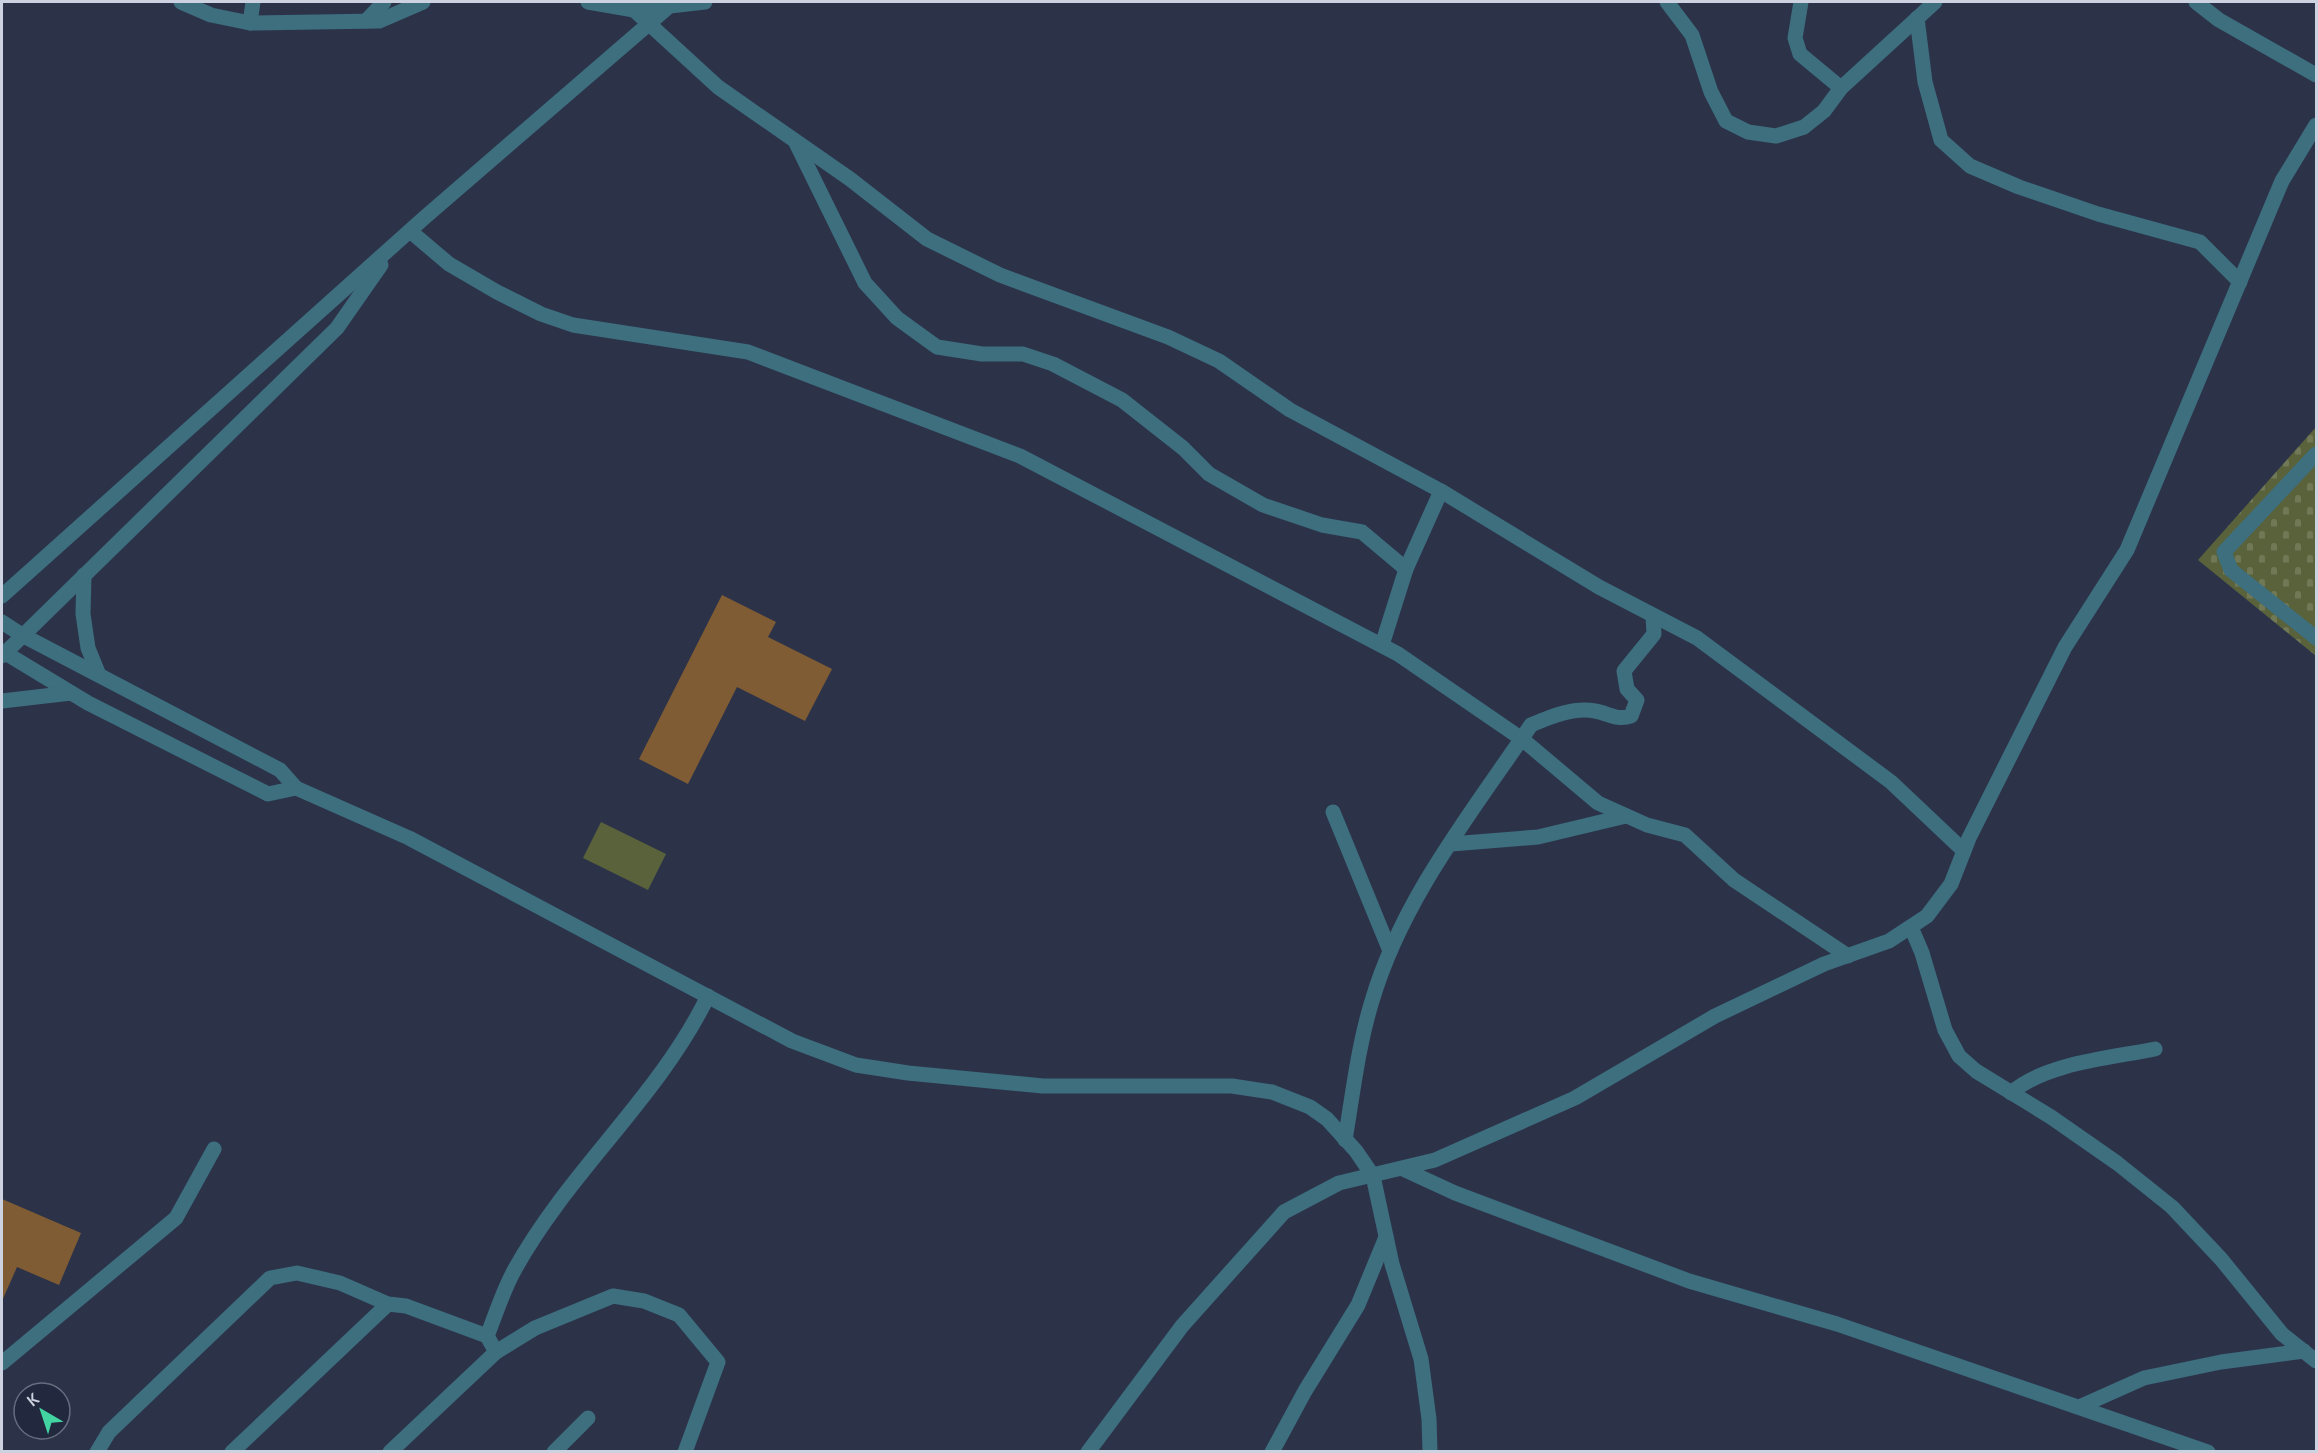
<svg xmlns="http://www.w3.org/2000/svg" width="2318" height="1453" viewBox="0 0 2318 1453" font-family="Cabin,sans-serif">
  <defs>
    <pattern id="cemetery-stones" width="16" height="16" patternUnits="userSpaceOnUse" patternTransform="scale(1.5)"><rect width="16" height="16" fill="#59623a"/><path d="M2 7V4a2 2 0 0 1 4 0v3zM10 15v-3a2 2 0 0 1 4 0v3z" fill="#707856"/></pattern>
  </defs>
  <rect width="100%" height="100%" fill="#2c3349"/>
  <!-- cemetery -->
  <path fill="url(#cemetery-stones)" d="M 2316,427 L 2316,656 L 2198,560 Z"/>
  <!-- garden -->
  <path fill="#59623a" d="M 601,822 L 666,854 L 648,890 L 583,858 Z"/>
  <!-- building -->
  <g fill="#7f5c33">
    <path d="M 722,595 L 776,622 L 768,637 L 832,669 L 805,721 L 737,687 L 688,784 L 639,759 Z"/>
    <path d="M 2,1199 L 81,1233 L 59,1285 L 17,1267 L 2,1301 Z"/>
  </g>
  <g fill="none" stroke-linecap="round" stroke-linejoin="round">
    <!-- minor -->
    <g stroke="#3d6f7f" stroke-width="15">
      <path d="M 181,2 L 211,15 L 250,23 L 379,21 L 423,2"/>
      <path d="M 588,2 L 634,10 L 705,2"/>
      <path d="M 1667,2 L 1692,35 L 1711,92 L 1726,121 L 1748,132 L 1776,136 L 1804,127 L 1824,111 L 1841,88 L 1935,2"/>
      <path d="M 1801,2 L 1795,38 L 1800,54 L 1841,88"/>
      <path d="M 2196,2 L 2219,20 L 2316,75"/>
      <path d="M 634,10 L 718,87 L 850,179 L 927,239 L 1000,275 L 1168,337 L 1219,361 L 1290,410 L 1441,491 L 1599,587 L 1697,638 L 1891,782 L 1964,851"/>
      <path d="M 1917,18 L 1925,82 L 1941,140 L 1970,166 L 2019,187 L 2098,214 L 2200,242 L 2240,282"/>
      <path d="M 366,21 L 384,2"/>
      <path d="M 250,23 L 253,2"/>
      <path d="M 796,143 L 865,283 L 897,318 L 937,347 L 982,354 L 1023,354 L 1053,364 L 1122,400 L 1183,448 L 1209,474 L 1263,505 L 1322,525 L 1362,532 L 1406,569"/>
      <path d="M 410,231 L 449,264 L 497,292 L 541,314 L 573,325 L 748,352 L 1020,456 L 1398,654 L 1522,739 L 1598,803 L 1647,825 L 1685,835 L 1734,880 L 1848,956"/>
      <path d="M 2316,454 L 2224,552 L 2231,570 L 2316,638"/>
      <path d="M 84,575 L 83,614 L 88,648 L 99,675"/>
      <path d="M 2,596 L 424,218 L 674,2"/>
      <path d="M 2,622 L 22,635 L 280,770 L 296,788 L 409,838 L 792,1041 L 856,1065 L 908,1073 L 1043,1086 L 1232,1086 L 1272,1092 L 1310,1107 L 1327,1119 L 1356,1151 L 1373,1176 L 1392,1264 L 1421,1359 L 1429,1419 L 1430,1452"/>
      <path d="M 1382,645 L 1406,569 L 1441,491"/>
      <path d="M 2,651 L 88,703 L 268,794 L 296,788"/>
      <path d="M 2,656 L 337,328 L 381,265"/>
      <path d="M 2,701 L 71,693"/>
      <path d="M 1333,812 L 1390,951"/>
      <path d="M 1451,844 L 1538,837 L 1626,816"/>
      <path d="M 1911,927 L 1922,953 L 1945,1030 L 1959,1056 L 1976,1071 L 2051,1117 L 2117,1163 L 2172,1207 L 2221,1259 L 2282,1334 L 2316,1361"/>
      <path d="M 2011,1093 C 2045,1063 2111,1058 2155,1049"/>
      <path d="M 1345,1140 C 1353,1093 1358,1046 1372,1001 C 1402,899 1472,812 1531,725 C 1550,717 1573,707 1595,711 C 1608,713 1617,721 1631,716 L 1637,700 L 1627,689 L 1624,671 L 1654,634 L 1653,616"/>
      <path d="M 1403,1169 L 1455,1193 L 1689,1281 L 1837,1324 L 2208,1452"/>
      <path d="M 487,1336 C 496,1314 503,1290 515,1269 C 569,1171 659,1097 708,996"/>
      <path d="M 2,1363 L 176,1218 L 214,1149"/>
      <path d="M 2079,1407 L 2144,1378 L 2221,1362 L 2304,1351"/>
      <path d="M 97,1452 L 109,1432 L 270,1278 L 297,1273 L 340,1283 L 388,1304 L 406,1306 L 487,1336 L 496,1352"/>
      <path d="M 232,1452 L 388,1304"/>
      <path d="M 390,1452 L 496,1352 L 535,1328 L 613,1296 L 644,1301 L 679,1315 L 718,1362 L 685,1452"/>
      <path d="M 554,1452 L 588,1418"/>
      <path d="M 1088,1452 L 1182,1326 L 1284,1212 L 1339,1183 L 1435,1160 L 1575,1098 L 1715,1016 L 1824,964 L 1889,941 L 1927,916 L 1951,884 L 1969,838 L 2065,647 L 2127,550 L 2282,181 L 2316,125"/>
      <path d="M 1272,1452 L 1305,1391 L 1358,1305 L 1386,1237"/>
    </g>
  </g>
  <!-- border -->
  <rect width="2318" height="1453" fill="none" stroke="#cdd2e0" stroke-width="6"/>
  <!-- north arrow -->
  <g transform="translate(42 1411) rotate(321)"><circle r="28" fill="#22293e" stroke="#666d7f" stroke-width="1.5"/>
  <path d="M0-4.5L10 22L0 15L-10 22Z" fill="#42d4a1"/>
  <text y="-9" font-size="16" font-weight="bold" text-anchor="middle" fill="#cdd2e0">K</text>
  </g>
</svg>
